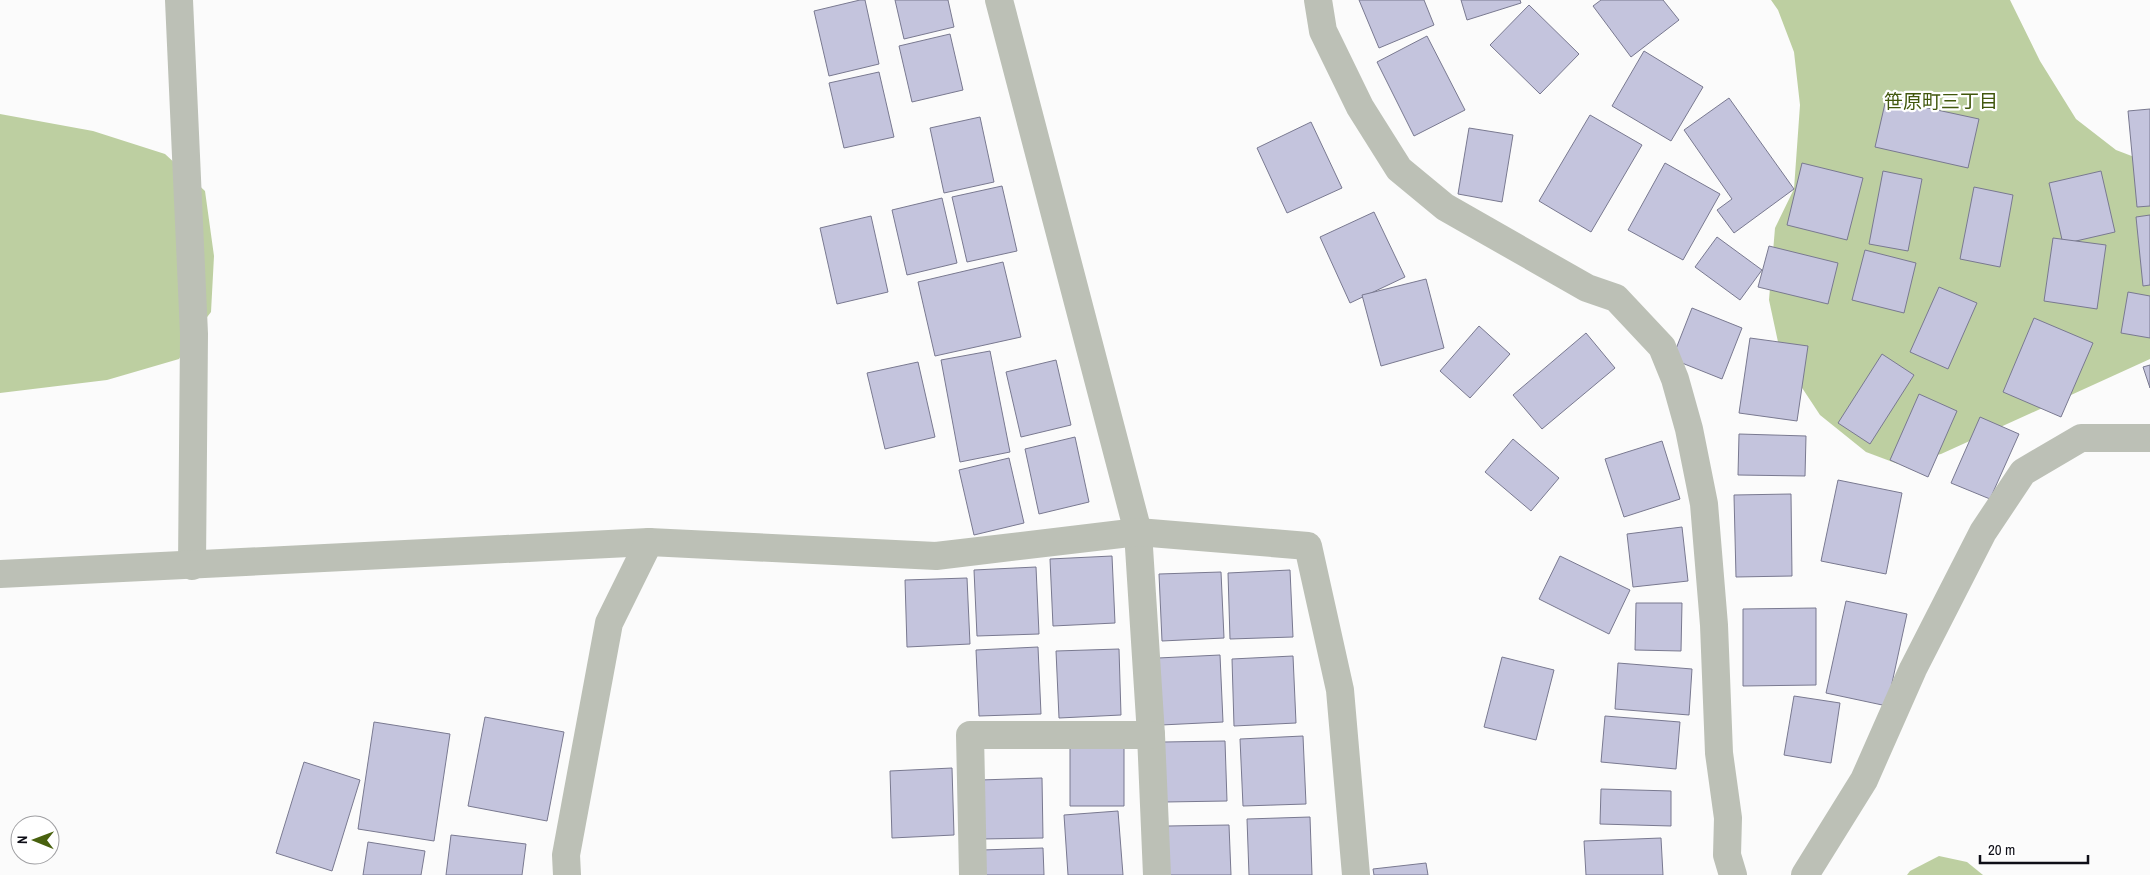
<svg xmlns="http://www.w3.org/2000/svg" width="2150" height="875" viewBox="0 0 2150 875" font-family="'Archivo Narrow','Noto Sans JP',sans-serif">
  <rect width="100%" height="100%" fill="#fbfbfb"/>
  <!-- green -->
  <g fill="#bdcfa1">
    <path d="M 1771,0 L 2010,0 L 2040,61 L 2076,119 L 2116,150 L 2150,163 L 2150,359 L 1941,454 L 1898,464 L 1866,452 L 1820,415 L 1781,356 L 1769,300 L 1775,228 L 1794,189 L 1800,105 L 1794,52 L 1778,10 Z"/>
    <path d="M 0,114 L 93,131 L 165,154 L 205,191 L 214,256 L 211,312 L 194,334 L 179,359 L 107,380 L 0,393 Z"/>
    <path d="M 1939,856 L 1967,862 L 1983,875 L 1907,875 L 1910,871 Z"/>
  </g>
  <!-- building -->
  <g fill="#c4c4dd" stroke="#797990">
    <path d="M 860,0 L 865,0 L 879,64 L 829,76 L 814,11 Z"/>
    <path d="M 895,0 L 948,0 L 954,27 L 904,39 Z"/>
    <path d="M 1359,0 L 1424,0 L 1434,25 L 1379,48 Z"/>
    <path d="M 1461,0 L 1520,0 L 1521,3 L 1467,20 Z"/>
    <path d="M 1601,0 L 1663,0 L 1679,20 L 1631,57 L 1593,6 Z"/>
    <path d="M 1529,5 L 1579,54 L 1540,94 L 1490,45 Z"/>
    <path d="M 950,34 L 963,90 L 912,102 L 899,46 Z"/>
    <path d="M 1427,36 L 1465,110 L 1414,136 L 1377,62 Z"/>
    <path d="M 1644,51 L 1703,87 L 1671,141 L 1612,106 Z"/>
    <path d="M 879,72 L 894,137 L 844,148 L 829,83 Z"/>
    <path d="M 1729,98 L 1794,189 L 1734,233 L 1717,210 L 1732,199 L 1684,130 Z"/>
    <path d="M 1886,99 L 1979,119 L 1968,168 L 1875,147 Z"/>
    <path d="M 2150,109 L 2150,206 L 2137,207 L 2128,111 Z"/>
    <path d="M 1590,115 L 1642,145 L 1591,232 L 1539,201 Z"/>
    <path d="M 980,117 L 994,182 L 944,193 L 930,128 Z"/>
    <path d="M 1311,122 L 1342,188 L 1287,213 L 1257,148 Z"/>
    <path d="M 1469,128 L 1513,135 L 1502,202 L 1458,194 Z"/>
    <path d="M 1665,163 L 1720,194 L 1683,260 L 1628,230 Z"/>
    <path d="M 1802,163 L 1863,178 L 1847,240 L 1787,225 Z"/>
    <path d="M 1883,171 L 1922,179 L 1908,251 L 1869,244 Z"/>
    <path d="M 2101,171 L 2115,232 L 2063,244 L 2049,183 Z"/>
    <path d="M 1002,186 L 1017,251 L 967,262 L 952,197 Z"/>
    <path d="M 1974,187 L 2013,195 L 2000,267 L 1960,259 Z"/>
    <path d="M 942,198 L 957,263 L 907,275 L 892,210 Z"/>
    <path d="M 1374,212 L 1405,277 L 1350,303 L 1320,237 Z"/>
    <path d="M 2150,215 L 2150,285 L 2143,286 L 2136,217 Z"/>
    <path d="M 871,216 L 888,292 L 837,304 L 820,228 Z"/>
    <path d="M 1717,237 L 1762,270 L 1740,300 L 1695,267 Z"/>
    <path d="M 2053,238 L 2106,245 L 2097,309 L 2044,301 Z"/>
    <path d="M 1769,246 L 1838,263 L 1828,304 L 1758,287 Z"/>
    <path d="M 1865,250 L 1916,263 L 1904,313 L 1852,300 Z"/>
    <path d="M 1003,262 L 1021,337 L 935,356 L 918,282 Z"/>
    <path d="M 1426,279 L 1444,348 L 1381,366 L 1362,295 Z"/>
    <path d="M 1939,287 L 1977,303 L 1948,369 L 1910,352 Z"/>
    <path d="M 2128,292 L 2150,296 L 2150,338 L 2121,333 Z"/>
    <path d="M 1692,308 L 1742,328 L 1722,379 L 1672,359 Z"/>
    <path d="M 2034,318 L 2093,343 L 2061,417 L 2003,392 Z"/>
    <path d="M 1479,326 L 1510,354 L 1470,398 L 1440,371 Z"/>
    <path d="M 1586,333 L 1615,368 L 1542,429 L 1513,395 Z"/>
    <path d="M 1750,338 L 1808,346 L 1797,421 L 1739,413 Z"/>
    <path d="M 990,351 L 1010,452 L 960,462 L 941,360 Z"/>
    <path d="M 1882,354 L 1914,375 L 1870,444 L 1838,423 Z"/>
    <path d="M 1056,360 L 1071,425 L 1021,437 L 1006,372 Z"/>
    <path d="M 918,362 L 935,437 L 885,449 L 867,373 Z"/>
    <path d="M 2150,365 L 2150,388 L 2143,367 Z"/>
    <path d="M 1919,394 L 1957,411 L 1928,477 L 1890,460 Z"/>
    <path d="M 1980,417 L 2019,434 L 1990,499 L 1951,483 Z"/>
    <path d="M 1739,434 L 1806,436 L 1805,476 L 1738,475 Z"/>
    <path d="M 1075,437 L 1089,502 L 1039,514 L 1025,449 Z"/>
    <path d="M 1513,439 L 1559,478 L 1531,511 L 1485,472 Z"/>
    <path d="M 1662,441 L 1680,499 L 1624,517 L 1605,459 Z"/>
    <path d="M 1009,458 L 1024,523 L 974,535 L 959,470 Z"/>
    <path d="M 1838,480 L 1902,493 L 1886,574 L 1821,561 Z"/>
    <path d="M 1791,494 L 1792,576 L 1736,577 L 1734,495 Z"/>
    <path d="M 1682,527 L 1688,581 L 1633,587 L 1627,534 Z"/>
    <path d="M 1112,556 L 1115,623 L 1053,626 L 1050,559 Z"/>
    <path d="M 1560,556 L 1630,590 L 1609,634 L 1539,599 Z"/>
    <path d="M 1036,567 L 1039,634 L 977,636 L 974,570 Z"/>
    <path d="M 1290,570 L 1293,637 L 1230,639 L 1228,573 Z"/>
    <path d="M 1221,572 L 1224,638 L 1162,641 L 1159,574 Z"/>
    <path d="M 967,578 L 970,644 L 907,647 L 905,580 Z"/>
    <path d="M 1846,601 L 1907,614 L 1887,706 L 1826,693 Z"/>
    <path d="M 1636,603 L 1682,603 L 1681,651 L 1635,650 Z"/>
    <path d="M 1816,608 L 1816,685 L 1743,686 L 1743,609 Z"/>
    <path d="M 1038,647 L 1041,714 L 979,716 L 976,650 Z"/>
    <path d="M 1119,649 L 1121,715 L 1059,718 L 1056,651 Z"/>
    <path d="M 1220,655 L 1223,722 L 1161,725 L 1158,658 Z"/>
    <path d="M 1293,656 L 1296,723 L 1234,726 L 1232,659 Z"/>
    <path d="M 1502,657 L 1554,670 L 1536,740 L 1484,727 Z"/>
    <path d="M 1618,663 L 1692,669 L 1689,715 L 1615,709 Z"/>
    <path d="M 1794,696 L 1840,703 L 1831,763 L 1784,755 Z"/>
    <path d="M 1605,716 L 1680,722 L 1676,769 L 1601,762 Z"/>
    <path d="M 485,717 L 564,732 L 547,821 L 468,806 Z"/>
    <path d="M 374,722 L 450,734 L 434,841 L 358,829 Z"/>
    <path d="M 1303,736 L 1306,804 L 1243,806 L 1240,739 Z"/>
    <path d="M 1225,741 L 1227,801 L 1165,802 L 1164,742 Z"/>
    <path d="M 1070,742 L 1124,743 L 1124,806 L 1070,806 Z"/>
    <path d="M 304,762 L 360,780 L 332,871 L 276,853 Z"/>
    <path d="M 952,768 L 954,835 L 892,838 L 890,771 Z"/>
    <path d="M 1042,778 L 1043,838 L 981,839 L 980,780 Z"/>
    <path d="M 1601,789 L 1671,791 L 1671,826 L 1600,824 Z"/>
    <path d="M 1118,811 L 1123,875 L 1068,875 L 1064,815 Z"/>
    <path d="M 1310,817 L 1312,875 L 1249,875 L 1247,819 Z"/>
    <path d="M 1229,825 L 1231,875 L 1169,875 L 1168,826 Z"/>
    <path d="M 451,835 L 526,844 L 522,875 L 446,875 Z"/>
    <path d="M 1661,838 L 1663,875 L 1586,875 L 1584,841 Z"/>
    <path d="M 368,842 L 425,851 L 421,875 L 363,875 Z"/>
    <path d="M 1043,848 L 1044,875 L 982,875 L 982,850 Z"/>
    <path d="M 1426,863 L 1428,875 L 1374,875 L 1373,869 Z"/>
  </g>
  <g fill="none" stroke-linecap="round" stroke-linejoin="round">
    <!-- street -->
    <g stroke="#bcc0b6" stroke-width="28">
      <path d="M 179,0 L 194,334 L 192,566"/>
      <path d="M 999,0 L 1138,532 L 1151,735 L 1157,875"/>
      <path d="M 1318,0 L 1323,31 L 1360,107 L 1399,169 L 1445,207 L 1587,288 L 1616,298 L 1662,347 L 1675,379 L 1689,429 L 1704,504 L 1714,625 L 1719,753 L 1728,818 L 1727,855 L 1733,875"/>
      <path d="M 0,574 L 649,542 L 936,556 L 1138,532 L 1308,546 L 1340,690 L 1356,875"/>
      <path d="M 567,875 L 566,855 L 609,623 L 649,542"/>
      <path d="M 973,875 L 970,735 L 1151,735"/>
      <path d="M 1805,875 L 1864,780 L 1913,669 L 1983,532 L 2023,472 L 2081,438 L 2150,438"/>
    </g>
  </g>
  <g text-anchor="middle" stroke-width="4.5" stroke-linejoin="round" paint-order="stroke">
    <!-- neighbourhood labels -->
    <g font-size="19" fill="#41570d" stroke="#fff">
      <text x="1941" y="108">笹原町三丁目</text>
    </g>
  </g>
  <!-- north arrow -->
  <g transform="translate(35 840) rotate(271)"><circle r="24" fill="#ffffff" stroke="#9f9fa2"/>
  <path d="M0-4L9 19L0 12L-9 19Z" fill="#48610e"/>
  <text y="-8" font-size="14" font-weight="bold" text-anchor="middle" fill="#0e0e17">N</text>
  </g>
  <!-- scale -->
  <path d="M1980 855v8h108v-8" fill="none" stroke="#0e0e17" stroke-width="2.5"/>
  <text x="1988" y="855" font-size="15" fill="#0e0e17" stroke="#ffffff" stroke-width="4" paint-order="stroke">20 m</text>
</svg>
